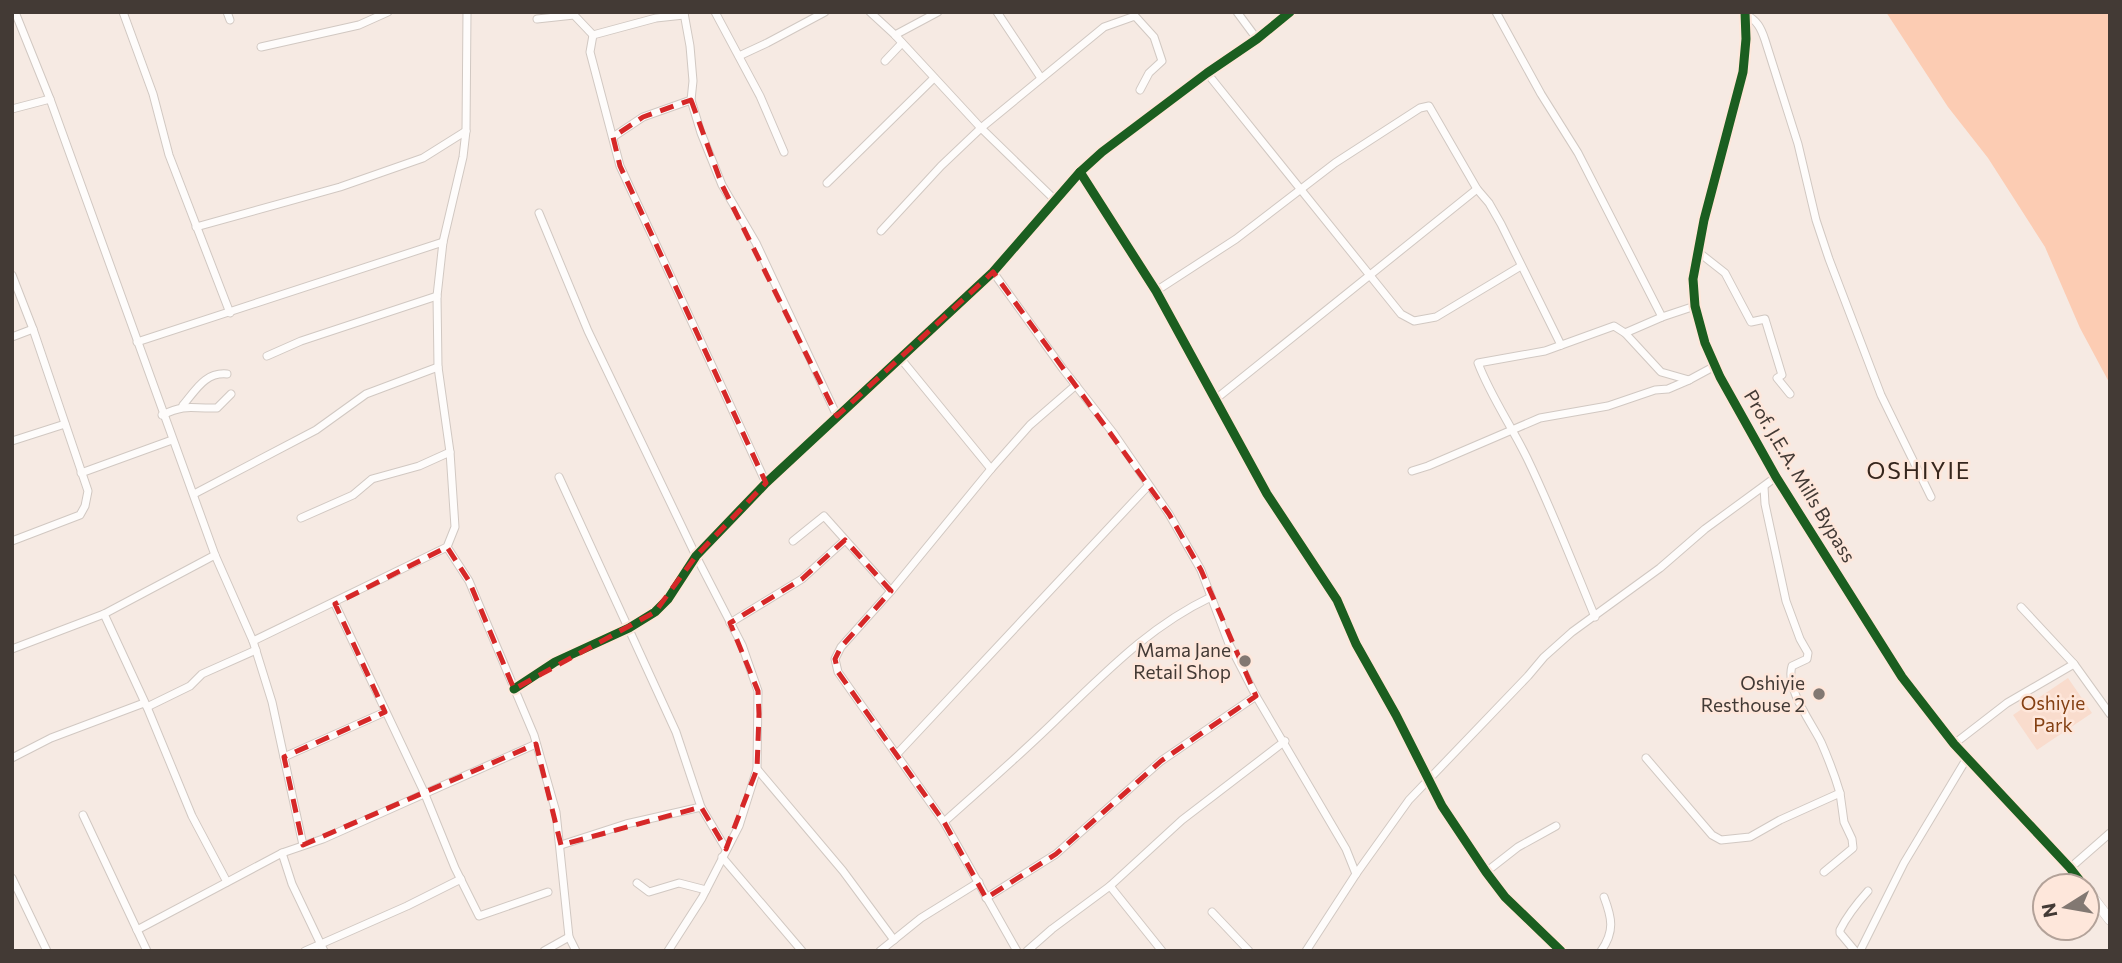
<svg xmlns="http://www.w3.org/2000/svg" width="2122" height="963" viewBox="0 0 2122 963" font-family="Commissioner,sans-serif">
  <rect width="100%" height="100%" fill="#f6eae3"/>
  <!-- green -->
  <path fill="#f9dccd" d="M 2068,678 L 2092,713 L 2037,750 L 2013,715 Z"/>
  <!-- water -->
  <path fill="#fcccb3" d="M 1886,12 L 2110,12 L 2110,384 L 2080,328 L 2045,247 L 1988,158 L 1948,107 Z"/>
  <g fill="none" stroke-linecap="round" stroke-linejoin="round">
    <!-- street casing -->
    <g stroke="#d1c8c2" stroke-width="9">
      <g id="street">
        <path d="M 15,12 L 50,99 L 215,555 L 253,641 L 272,702 L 303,845"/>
        <path d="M 123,12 L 153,94 L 169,155 L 230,313"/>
        <path d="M 227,12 L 230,20"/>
        <path d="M 715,12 L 760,96 L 784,152"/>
        <path d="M 870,12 L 895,35 L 981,128 L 1054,199"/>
        <path d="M 997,12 L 1041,78"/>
        <path d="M 1237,12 L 1257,39"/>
        <path d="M 1496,12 L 1541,94 L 1578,153 L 1662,317"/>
        <path d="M 684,13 L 690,46 L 693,81 L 691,100 L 701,133 L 722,185 L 756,243 L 837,416"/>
        <path d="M 684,15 L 656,18 L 593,35 L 590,52 L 620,166 L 766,483"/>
        <path d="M 1746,15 C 1757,20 1761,28 1765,40 L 1798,144 L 1816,220 L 1829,259 L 1881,395 L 1931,497"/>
        <path d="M 537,19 L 574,15 L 593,35"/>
        <path d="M 895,35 L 938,12"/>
        <path d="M 261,47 L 359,25 L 388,12"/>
        <path d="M 739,56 L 767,43 L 825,12"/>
        <path d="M 885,61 L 902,43"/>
        <path d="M 1207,73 L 1401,314 L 1414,321 L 1436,317 L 1521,266"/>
        <path d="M 12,109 L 50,99"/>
        <path d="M 613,137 L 643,117 L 691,100"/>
        <path d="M 1080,172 L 1156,291 L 1267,494 L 1337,600 L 1356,644 L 1396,715 L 1442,806 L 1486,872 L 1505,897 L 1561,951"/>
        <path d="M 827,183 L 934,78"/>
        <path d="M 539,213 L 588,331 L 696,556 L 742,645 L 758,691 L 757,769 L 739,826 L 702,898 L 668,951"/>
        <path d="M 196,227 L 340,187 L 423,158 L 466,131"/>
        <path d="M 881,231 L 941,166 L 981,128 L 1104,27 L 1135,16 L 1154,37 L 1162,61 L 1149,73 L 1140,90"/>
        <path d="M 1697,251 L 1725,273 L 1751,322 L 1765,319 L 1782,375 L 1777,378 L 1790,394"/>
        <path d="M 993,272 L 1063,369 L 1114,434 L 1169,514 L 1201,570 L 1229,644 L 1256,696 L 1346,849 L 1356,874"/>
        <path d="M 12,275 L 33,329 L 88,491 L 85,506 L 80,515 L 12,541"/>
        <path d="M 1156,291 L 1236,239 L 1335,163 L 1420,108 L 1429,106 L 1477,189 L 1489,203 L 1501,224 L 1561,345"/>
        <path d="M 1625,333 L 1661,372 L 1689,380 L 1715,366"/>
        <path d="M 12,337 L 33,329"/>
        <path d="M 137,342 L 443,242"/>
        <path d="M 267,356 L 301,341 L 437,296"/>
        <path d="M 901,359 L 991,469"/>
        <path d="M 1217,398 L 1477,189"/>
        <path d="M 183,405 C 196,390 205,372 227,374"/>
        <path d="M 162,415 C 188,403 191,409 217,408 L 231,394"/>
        <path d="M 12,441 L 65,424"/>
        <path d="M 1412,471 L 1428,466 L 1540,418 L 1608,406 L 1655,390 L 1668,389 L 1689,380"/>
        <path d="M 81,473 L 172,440"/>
        <path d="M 559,477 L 676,732 L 701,807 L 626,824 L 561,845"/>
        <path d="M 1764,487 L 1765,504 L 1786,601 L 1800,639 L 1808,653 L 1807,659 L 1792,666 C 1785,688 1811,722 1821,742 C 1828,758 1835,776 1840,793"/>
        <path d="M 194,494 L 316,430 L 366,394 L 438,367"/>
        <path d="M 301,518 L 353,495 L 372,479 L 419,466 L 450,452"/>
        <path d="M 793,541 L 824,516 L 891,591"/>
        <path d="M 447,547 L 469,581 L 534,735 L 556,812 L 569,937 L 576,951"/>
        <path d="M 335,604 L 424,792 L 455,868 L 479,916 L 548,892"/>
        <path d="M 2021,607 L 2074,664 L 2110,714"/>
        <path d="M 104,614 L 147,707 L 192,816 L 227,882"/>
        <path d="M 1595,617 C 1573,564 1552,510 1527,458 C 1511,425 1491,397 1478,363 L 1545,351 L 1614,326 L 1625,333 L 1662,317 L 1695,306"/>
        <path d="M 730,623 L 802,579 L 845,540"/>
        <path d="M 253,641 L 447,547 L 455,527 L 450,452 L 438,367 L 437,296 L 443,242 L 463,157 L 466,131 L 467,12"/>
        <path d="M 12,649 L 104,614 L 215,555"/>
        <path d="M 514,689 L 555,662 L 629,628 L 655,612 L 668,599 L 696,556 L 766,483 L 993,272 L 1080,172 L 1102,152 L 1207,73 L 1257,39 L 1290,12"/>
        <path d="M 147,707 L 190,686 L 202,674 L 256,650"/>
        <path d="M 1954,744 L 2007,703 L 2074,664"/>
        <path d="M 897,754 L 1148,486"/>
        <path d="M 284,757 L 385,712"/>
        <path d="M 12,758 L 51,738 L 144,703"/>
        <path d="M 1646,758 L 1712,835 L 1721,840 L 1750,837 L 1780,820 L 1840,793 L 1844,822 L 1852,839 L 1853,848 L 1824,872"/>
        <path d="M 757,769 L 843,871 L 894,940"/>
        <path d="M 701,807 L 726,849"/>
        <path d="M 83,815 L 147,951"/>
        <path d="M 944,822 C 984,786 1025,751 1063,713 C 1110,668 1152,625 1211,597"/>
        <path d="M 282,853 L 292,884 L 324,951"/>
        <path d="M 722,857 L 802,951"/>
        <path d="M 2070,868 L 2110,833"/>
        <path d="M 1486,872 L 1518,847 L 1556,826"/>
        <path d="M 12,878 L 47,951"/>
        <path d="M 637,883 L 649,892 L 679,883 L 706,890"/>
        <path d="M 1110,886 L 1162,951"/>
        <path d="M 986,898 L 1056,854 L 1161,761 L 1256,696"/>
        <path d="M 1212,912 L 1249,951"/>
        <path d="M 137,930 L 282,853 L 323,839 L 536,744"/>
        <path d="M 305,951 L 407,906 L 461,879"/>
        <path d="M 544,951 L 569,937"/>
        <path d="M 880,951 L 921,918 L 979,882"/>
        <path d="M 1017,951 L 944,822 L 838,672 L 835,659 L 841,647 L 891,591 L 991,469 L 1030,425 L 1076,385"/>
        <path d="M 1027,951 L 1052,929 L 1110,886 L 1182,820 L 1285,741"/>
        <path d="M 1306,951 L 1356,874 L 1409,800 L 1528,676 L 1544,657 L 1572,632 L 1660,568 L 1705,529 L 1776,477"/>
        <path d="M 1601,951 C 1615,931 1612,918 1604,897"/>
        <path d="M 1855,951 L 1840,933 L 1840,930 C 1846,918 1859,901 1868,891"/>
        <path d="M 1860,951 L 1904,863 L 1967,758"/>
      </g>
    </g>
    <!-- secondary casing -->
    <g stroke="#d1c8c2" stroke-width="11">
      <g id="secondary">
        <path d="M 1745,12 L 1746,39 L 1743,72 L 1704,220 L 1693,279 L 1695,306 L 1705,343 L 1720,377 L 1776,477 L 1902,677 L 1954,744 L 2070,868 L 2084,886"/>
        <path d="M 2087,890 L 2110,920"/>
      </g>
    </g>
    <!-- street -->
    <use href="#street" stroke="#fefcfb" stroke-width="7"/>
    <!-- secondary -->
    <use href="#secondary" stroke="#fefcfb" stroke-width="10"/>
    <!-- cycleway casing -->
    <g stroke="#fee7db" stroke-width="13">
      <g id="cycleway">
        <path d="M 1745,12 L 1746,39 L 1743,72 L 1704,220 L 1693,279 L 1695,306 L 1705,343 L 1720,377 L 1776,477 L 1902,677 L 1954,744 L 2070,868 L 2084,886"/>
        <path d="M 1080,172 L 1156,291 L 1267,494 L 1337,600 L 1356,644 L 1396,715 L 1442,806 L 1486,872 L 1505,897 L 1561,951"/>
        <path d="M 514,689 L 555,662 L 629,628 L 655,612 L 668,599 L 696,556 L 766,483 L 993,272 L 1080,172 L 1102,152 L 1207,73 L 1257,39 L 1290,12"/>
      </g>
    </g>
    <!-- cycleway -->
    <use href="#cycleway" stroke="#1b5e20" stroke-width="9"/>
  </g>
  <!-- marked area -->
  <path fill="none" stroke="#d62828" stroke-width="5" stroke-dasharray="14 9" stroke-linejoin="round" d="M 691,100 L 722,185 L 837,416 L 993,272 L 1169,514 L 1201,570 L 1256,696 L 1161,761 L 1056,854 L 986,898 L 944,822 L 838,672 L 835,659 L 841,647 L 891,591 L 845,540 L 802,579 L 730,623 L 758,691 L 759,714 L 757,769 L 726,849 L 701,807 L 561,845 L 536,744 L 303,845 L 284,757 L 385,712 L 335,604 L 447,547 L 469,581 L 514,689 L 655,612 L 696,556 L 766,483 L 620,166 L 613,137 L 643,117 Z"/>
  <!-- markers -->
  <g fill="#827872" stroke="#fee7db" stroke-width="2.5">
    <circle cx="1245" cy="661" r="7"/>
    <circle cx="1819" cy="694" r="7"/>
  </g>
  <g text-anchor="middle" stroke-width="5" stroke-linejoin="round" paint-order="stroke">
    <!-- street labels -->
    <g font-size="19" fill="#433a35" stroke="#fee7db">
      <text transform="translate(1800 476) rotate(59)" y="7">Prof. J.E.A. Mills Bypass</text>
    </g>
    <!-- poi labels -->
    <g font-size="19" fill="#433a35" stroke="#fee7db" text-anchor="end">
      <text x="1231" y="657">Mama Jane<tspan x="1231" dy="22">Retail Shop</tspan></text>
      <text x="1805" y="690">Oshiyie<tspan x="1805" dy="22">Resthouse 2</tspan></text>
    </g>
    <!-- park labels -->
    <g font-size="19" fill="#844013" stroke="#fee7db">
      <text x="2053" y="710">Oshiyie<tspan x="2053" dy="22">Park</tspan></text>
    </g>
    <!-- quarter labels -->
    <g font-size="23" letter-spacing="2" fill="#36261d" stroke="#fee7db">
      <text x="1919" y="479">OSHIYIE</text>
    </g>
  </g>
  <!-- border -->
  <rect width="2122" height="963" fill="none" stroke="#433a35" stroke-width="28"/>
  <!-- north arrow -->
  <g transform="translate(2066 907) rotate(259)"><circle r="33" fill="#fee7db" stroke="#b3a299" stroke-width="2"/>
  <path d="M0-5L12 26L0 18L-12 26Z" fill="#827872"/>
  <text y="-10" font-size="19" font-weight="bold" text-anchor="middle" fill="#433a35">N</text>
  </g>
</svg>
